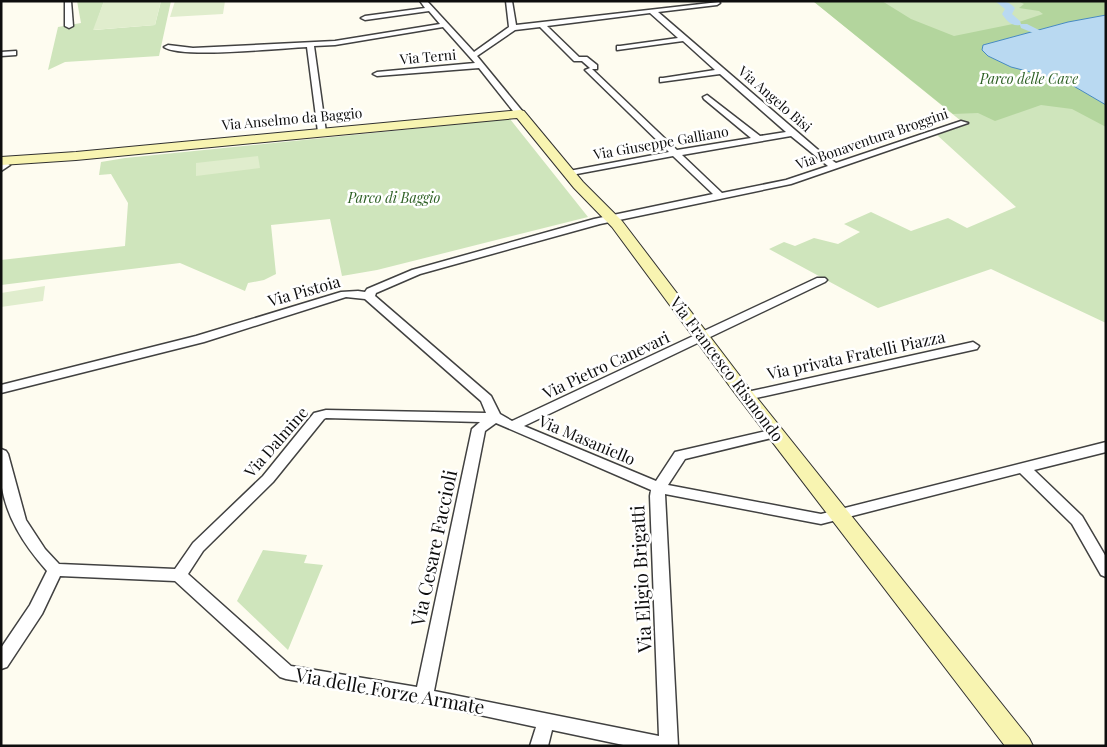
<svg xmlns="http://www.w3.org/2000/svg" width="1107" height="747" viewBox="0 0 1107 747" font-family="'Playfair Display',serif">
  <rect width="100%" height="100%" fill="#fefcf0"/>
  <!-- green -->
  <g fill="#cfe5bc">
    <path d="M 77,1 L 104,1 L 94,30 L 155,25 L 161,1 L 171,1 L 159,56 L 65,62 L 48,70 L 58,27 L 81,23 Z"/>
    <path d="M 813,1 L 1106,1 L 1106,323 L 991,269 L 878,308 L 769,249 L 784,242 L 795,246 L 814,238 L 838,244 L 860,232 L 844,224 L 871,212 L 911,231 L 948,218 L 967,228 L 1016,207 L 937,135 L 966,125 Z"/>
    <path d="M 510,119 L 588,217 L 377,270 L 342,276 L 330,219 L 271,225 L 276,274 L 264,280 L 248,283 L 245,291 L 180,263 L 1,285 L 1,260 L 125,246 L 128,203 L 111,174 L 99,175 L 101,162 L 125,158 Z"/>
    <path d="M 263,550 L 307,555 L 304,563 L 323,565 L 288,650 L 237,601 Z"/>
  </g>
  <!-- forest -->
  <path fill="#b3d59d" d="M 813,1 L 882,1 L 911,19 L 954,36 L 1013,24 L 1043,14 L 1039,11 L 1019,8 L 1024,4 L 1018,1 L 1106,1 L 1106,15 L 1068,22 L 983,45 L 982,50 L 988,56 L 1011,67 L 1065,81 L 1106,105 L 1106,127 L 1072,109 L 1041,105 L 995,121 L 978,113 L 953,114 Z"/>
  <!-- pitch -->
  <g fill="#e0edcd">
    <path d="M 104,1 L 161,1 L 155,25 L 93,30 Z"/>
    <path d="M 175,1 L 225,1 L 223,14 L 170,17 Z"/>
    <path d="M 258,156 L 260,168 L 196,176 L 196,163 Z"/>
    <path d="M 45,286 L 43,301 L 1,307 L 1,293 Z"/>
  </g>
  <!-- water -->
  <path fill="#b9d9f1" stroke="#4689c1" d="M 1106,15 L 1106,105 L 1065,81 L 1011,67 L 988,56 L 982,50 L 983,45 L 1068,22 Z"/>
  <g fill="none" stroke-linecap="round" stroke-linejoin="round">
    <!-- canal -->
    <path fill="#b9d9f1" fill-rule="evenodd" d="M 995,1 C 1003,1 1009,1 1015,8 L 1012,14 L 1020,21 L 1021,24 L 1027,24 L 1041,31 L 1036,34 L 1021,28 L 1020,25 C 1012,27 1006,20 1002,14 L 1005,9 Z"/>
    <!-- street casing -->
    <g stroke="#414141" stroke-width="3">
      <g id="street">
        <path d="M 65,1 L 71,1 L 73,26 L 69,28 L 65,26 Z"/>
        <path d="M 420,1 L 427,1 L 474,52 L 509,27 L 506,1 L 512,1 L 516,25 L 719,2 L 720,3 L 717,5 L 658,12 L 824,155 L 836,163 L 961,121 L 968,123 L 791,184 L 600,224 L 420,274 L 376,293 L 375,296 L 491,396 L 500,414 L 512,421 L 817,278 L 825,278 L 827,280 L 825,282 L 524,426 L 656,481 L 675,452 L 775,429 L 780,430 L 782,433 L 780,436 L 685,459 L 668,485 L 821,514 L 1106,442 L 1106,452 L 1034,470 L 1082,516 L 1106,557 L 1106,577 L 1101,575 L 1072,524 L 1020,473 L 821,524 L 665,494 L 678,746 L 628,746 L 552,730 L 548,746 L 530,746 L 536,727 L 424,703 L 286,679 L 280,677 L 175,581 L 60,576 L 42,614 L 7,667 L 1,669 L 1,648 L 30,605 L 47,571 C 24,545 5,516 1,481 C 0,471 1,460 1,449 L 6,451 L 8,454 L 26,520 L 45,549 L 59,564 L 175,569 L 193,543 L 263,476 L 314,413 L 326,410 L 486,413 L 481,401 L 365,299 L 346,297 L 204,342 L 1,393 L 1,385 L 196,336 L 341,292 L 358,291 L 365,292 L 367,289 L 412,270 L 594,219 L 713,194 L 673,156 L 566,176 L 566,172 L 569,171 L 669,152 L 585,70 L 590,68 L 582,61 L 574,61 L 540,27 L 515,30 L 477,56 L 523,112 L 523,116 L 517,116 L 479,68 L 377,76 L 373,74 L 377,72 L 475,63 L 443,27 L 335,45 L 314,46 L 326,132 L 322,135 L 318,132 L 307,47 C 281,48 181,59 164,47 L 168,45 L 193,48 L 335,41 L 440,24 L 429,11 L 365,20 L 361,18 L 365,16 L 425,8 ZM 650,13 L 678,38 L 620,46 L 617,46 L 617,50 L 683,41 L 715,70 L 663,78 L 660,78 L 660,82 L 720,74 L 786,132 L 760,136 L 707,95 L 703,97 L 704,99 L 751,138 L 677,150 L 592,69 L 597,69 L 597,65 L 587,57 L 579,57 L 547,26 ZM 791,136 L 828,166 L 786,180 L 722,193 L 682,155 ZM 326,418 L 480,422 L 472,429 L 417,687 L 291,666 L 188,574 L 203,551 L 273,482 L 324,419 ZM 496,423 L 651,490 L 650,496 L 659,736 L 434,691 L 485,431 Z"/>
        <path d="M 16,51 L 16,55 L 1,56 L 1,52 Z"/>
        <path d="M 5,162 L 10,165 L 1,171 L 1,163 Z"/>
        <path d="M 973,342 L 979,346 L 977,349 L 747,400 L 741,396 L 747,392 Z"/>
      </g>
    </g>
    <!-- secondary casing -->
    <g stroke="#303030" stroke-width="2">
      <path id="secondary" d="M 520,110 L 524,111 L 583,182 L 622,221 L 746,384 L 1029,738 L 1033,746 L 1005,746 L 734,392 L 612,227 L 574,188 L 517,118 L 76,160 L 1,165 L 1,157 L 76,152 Z"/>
    </g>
    <!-- street -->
    <use href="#street" fill="#fff" fill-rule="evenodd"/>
    <!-- secondary -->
    <use href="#secondary" fill="#f8f4b1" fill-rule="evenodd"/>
  </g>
  <g text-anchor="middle" stroke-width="5" stroke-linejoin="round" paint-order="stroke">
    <!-- far-street labels -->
    <g font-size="14" fill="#0e0e0e" stroke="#fff">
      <text transform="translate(428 57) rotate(-5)" y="5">Via Terni</text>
      <text transform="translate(775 99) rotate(41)" y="5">Via Angelo Bisi</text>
      <text transform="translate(292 119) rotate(-5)" y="5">Via Anselmo da Baggio</text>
      <text transform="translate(872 139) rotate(-19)" y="5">Via Bonaventura Broggini</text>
      <text transform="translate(661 143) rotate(-10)" y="5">Via Giuseppe Galliano</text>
    </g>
    <!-- far-park labels -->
    <g font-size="14" font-style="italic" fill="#2d6024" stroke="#fff">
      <text x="1029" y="84">Parco delle Cave</text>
      <text x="394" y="203">Parco di Baggio</text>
    </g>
    <!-- street labels -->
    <g font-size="16" fill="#0e0e0e" stroke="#fff">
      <text transform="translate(304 291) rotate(-16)" y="6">Via Pistoia</text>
      <text transform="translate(856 355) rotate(-12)" y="6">Via privata Fratelli Piazza</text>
      <text transform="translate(606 365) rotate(-25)" y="6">Via Pietro Canevari</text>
      <text transform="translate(727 369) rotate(53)" y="6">Via Francesco Rismondo</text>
      <text transform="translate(587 440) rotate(23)" y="6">Via Masaniello</text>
      <text transform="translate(276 442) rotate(-49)" y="6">Via Dalmine</text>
    </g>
    <!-- near-street labels -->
    <g font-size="19" fill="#0e0e0e" stroke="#fff">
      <text transform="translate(434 548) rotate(-78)" y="7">Via Cesare Faccioli</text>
      <text transform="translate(641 579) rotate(-93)" y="7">Via Eligio Brigatti</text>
      <text transform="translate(390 691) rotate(10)" y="7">Via delle Forze Armate</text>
    </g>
  </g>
  <!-- border -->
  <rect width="1107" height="747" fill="none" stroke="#0e0e0e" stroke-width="5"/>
</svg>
